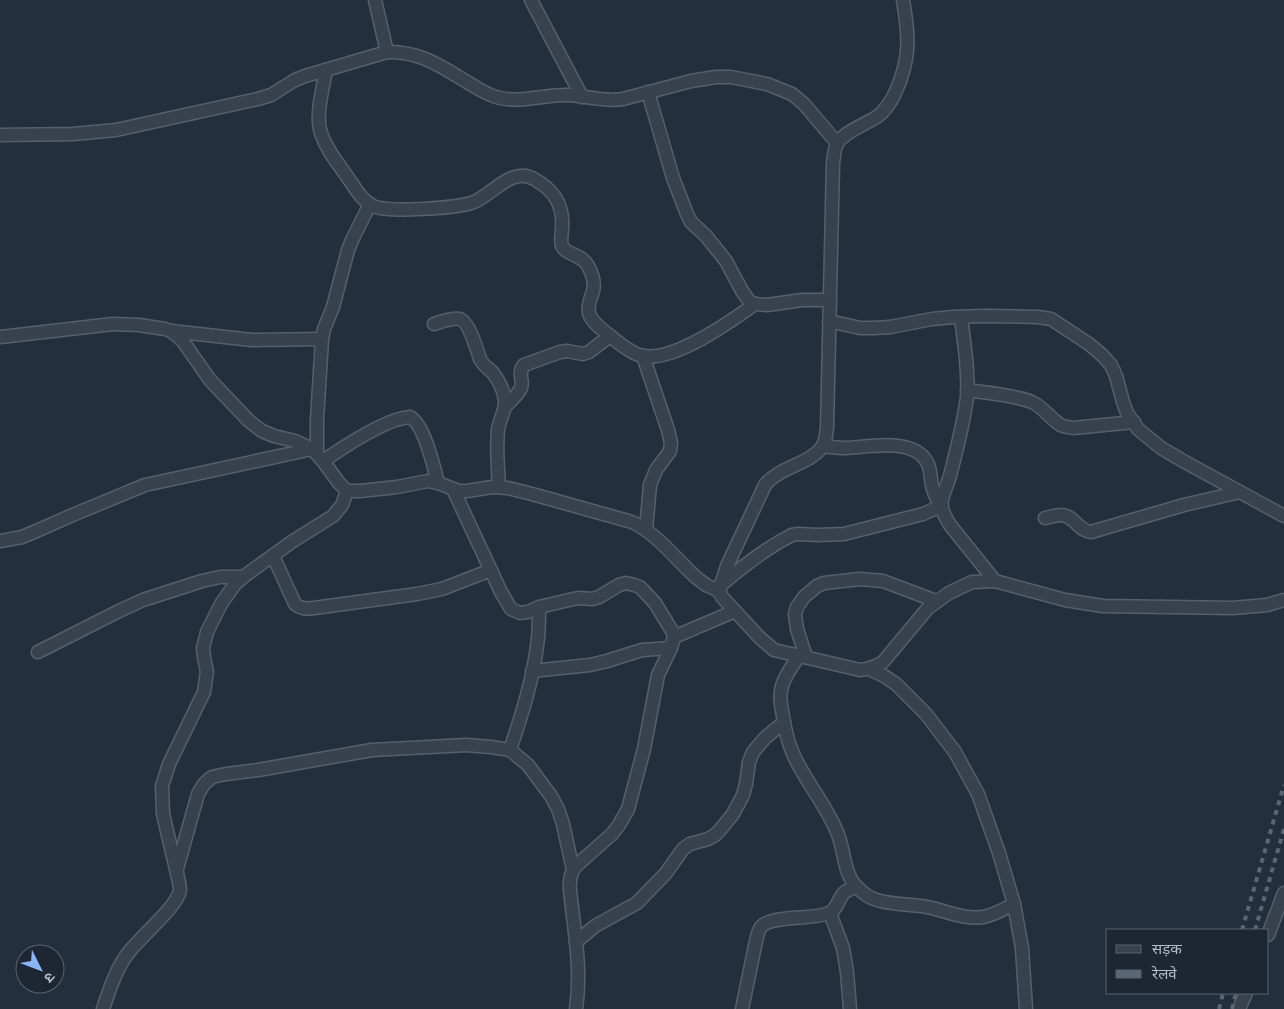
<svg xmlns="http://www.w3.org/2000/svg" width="1284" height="1009" viewBox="0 0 1284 1009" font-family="Roboto,'Noto Sans Devanagari',sans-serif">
  <rect width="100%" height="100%" fill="#242f3e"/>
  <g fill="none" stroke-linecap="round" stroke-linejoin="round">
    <!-- minor casing -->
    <g stroke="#565f6c" stroke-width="15">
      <g id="minor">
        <path d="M 375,0 L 387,52"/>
        <path d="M 531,0 L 582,97"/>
        <path d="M 903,0 C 909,36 911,57 896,91 C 892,100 887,109 878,116 C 867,124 843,132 837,144 C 834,149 834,157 833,163 L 827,428 C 826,434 826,441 822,447 C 810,464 779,467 765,485 L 727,566 L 719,591 L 722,597 L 760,638 L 774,650 L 860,670 C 869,669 875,667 883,662 L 928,608 L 949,593 L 972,582 L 995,581 L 1065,600 L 1103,606 L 1233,608 L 1267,605 L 1284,600"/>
        <path d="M 326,70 C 323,88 315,116 321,133 C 326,149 337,162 346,175 C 354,186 361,200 373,206 C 388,213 459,208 474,202 C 492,195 512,166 534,179 C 554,190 564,205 562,228 C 562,233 560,241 562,246 C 566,255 582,254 588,266 C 592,273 595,283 593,291 C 591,298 587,306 589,313 C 592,324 607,333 615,340 C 623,346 634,355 644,356 C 675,361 730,322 755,304"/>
        <path d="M 648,92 L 673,178 L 687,214 L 691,222 L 706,236 L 726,261 L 742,291 L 750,302 L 755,304 L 767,305 L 802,300 L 830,300"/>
        <path d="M 0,135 L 73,134 L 116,130 L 258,99 L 271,95 L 295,80 L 305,76 L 387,52 C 422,51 443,68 472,85 C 480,90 490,96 500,98 C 523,103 546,94 569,95 C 587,96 604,102 623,99 L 691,81 L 716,77 L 731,77 L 767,84 L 792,94 L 804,104 L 837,143"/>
        <path d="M 961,317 C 964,343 969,371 967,397 C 964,422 957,448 951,472 C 945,497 934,500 950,525 L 995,581"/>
        <path d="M 829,321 L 860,328 L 874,328 L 890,327 L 932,319 L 953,317 L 985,316 L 1038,317 L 1051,319 L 1089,344 L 1102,355 L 1111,365 L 1116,376 L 1123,402 L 1127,413 L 1138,429 L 1161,448 L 1185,462 L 1284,516"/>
        <path d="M 434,324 C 441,322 453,317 460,319 C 469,322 477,350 480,359 C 483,365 488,368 493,373 C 499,381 504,391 505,401 C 506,409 499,421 498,430 C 496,449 498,468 499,487"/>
        <path d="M 171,331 L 252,340 L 322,339"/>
        <path d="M 0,337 L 113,324 L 139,325 L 165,329 L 171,331 L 182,340 L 210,380 L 249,421 L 262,431 L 274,436 L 295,441 L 312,449 L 323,461 L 339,483 L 347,491 L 360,491 L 397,487 L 428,481 L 438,483 L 459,491 L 467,491 L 492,487 L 508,488 L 532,494 L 632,522 C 658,534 677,561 698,579 L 706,585 L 719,591"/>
        <path d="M 643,356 L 668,430 L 671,443 L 670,451 L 656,470 L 650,485 L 646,530"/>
        <path d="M 967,390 C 987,393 1014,395 1032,402 C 1043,407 1049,417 1059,424 C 1063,427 1068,427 1073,428 L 1134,422"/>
        <path d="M 505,407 C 510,401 518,395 521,388 C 524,380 517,373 524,365 L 560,352 L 567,351 L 583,354 L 589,352 L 610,336"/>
        <path d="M 317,454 L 317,420 L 322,339 L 324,329 L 333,307 L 348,250 L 353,238 L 370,204"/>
        <path d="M 323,461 C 342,448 387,418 410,417 C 424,424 434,467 438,483"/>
        <path d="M 453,489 L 501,592 L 511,609 L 520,613 L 528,612 L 539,607 L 569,600 L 578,598 L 592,599 L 599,597 L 619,585 L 626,583 L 634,585 L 640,587 L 655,603 L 672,631 L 674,637 L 671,648 L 658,675 L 644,749 L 628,809 L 619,825 L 612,834 L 577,865 C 570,872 569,880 570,890 C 574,930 582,968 576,1009"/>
        <path d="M 1045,518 C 1050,517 1055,515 1061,515 C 1074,515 1078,531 1091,532 L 1184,505 L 1240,492"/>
        <path d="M 0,541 L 22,537 L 34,532 L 75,514 L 145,485 L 312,449"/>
        <path d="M 273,556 L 295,604 C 301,609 306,609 314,608 L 417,594 L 442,589 L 491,570"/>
        <path d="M 721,585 C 743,566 766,548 792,535 L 798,534 L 818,535 L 844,534 L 923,514 L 941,506 C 937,499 933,493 932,485 C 930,477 931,469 927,462 C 913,437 869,447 846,448 C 838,448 830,447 823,446"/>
        <path d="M 674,637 L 735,611"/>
        <path d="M 38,652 L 119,611 L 143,600 L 202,581 L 220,577 L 243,577"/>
        <path d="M 799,656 C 793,665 785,675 782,686 C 779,696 781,706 783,716 C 785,730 788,743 794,756 C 806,782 826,805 837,832 C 845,850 843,875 858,888 C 863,893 868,897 874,899 C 890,905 909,904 927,907 C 944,910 964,920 983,917 C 994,915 1004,909 1014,904"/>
        <path d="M 806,657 L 797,629 L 795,614 L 797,607 L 804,597 L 817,586 L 824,583 L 860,579 L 883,581 L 936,601"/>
        <path d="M 869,669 L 884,676 L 896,684 L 926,714 L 955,752 L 978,794 L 999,853 L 1014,904 L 1022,948 L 1026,1009"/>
        <path d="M 532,671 L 590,665 L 607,661 L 642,650 L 671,648"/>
        <path d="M 510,750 C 522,714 534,677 538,638 C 539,628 539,617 539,607"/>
        <path d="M 177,869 L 198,794 L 204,784 L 212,777 L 226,774 L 258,770 L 372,750 L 466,745 L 491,747 L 510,750 L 528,765 L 551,796 L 558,809 L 563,824 L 573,870"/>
        <path d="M 830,913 L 843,948 L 847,972 L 850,1009"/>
        <path d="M 1268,935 L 1284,893"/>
        <path d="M 576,942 L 595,926 L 637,903 L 666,873 L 683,849 L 690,844 L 708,839 L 715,835 L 720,830 L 733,814 L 743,795 L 746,784 L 749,762 L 753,752 L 765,738 L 784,722"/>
        <path d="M 103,1009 C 109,991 115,972 126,956 C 138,938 177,908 180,890 C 180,887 179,884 179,882 L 163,814 L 162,786 L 169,764 L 204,692 L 207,672 L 204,657 L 203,648 L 207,632 L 221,604 L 235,584 L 243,577 L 293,541 L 333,516 L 342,505 L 347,491"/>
        <path d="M 742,1009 L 756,941 C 757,937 758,931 761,927 C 770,915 813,920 829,913 C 838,909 838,898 845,892 C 848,890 853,888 856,887"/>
        <path d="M 1239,1009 L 1246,993"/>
      </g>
    </g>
    <!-- minor -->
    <use href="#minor" stroke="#38414e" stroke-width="12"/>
    <!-- rail -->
    <g stroke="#5a6575" stroke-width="4" stroke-dasharray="5 5" stroke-linecap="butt">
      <path d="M 1242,930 L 1284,785"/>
      <path d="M 1255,930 L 1284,829"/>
      <path d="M 1219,1009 L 1223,993"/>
      <path d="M 1232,1009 L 1236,993"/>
    </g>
  </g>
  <!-- legend -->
  <rect x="1106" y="929" width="162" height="65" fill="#1d2633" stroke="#59626f"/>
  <rect x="1116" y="945" width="25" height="8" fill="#38414e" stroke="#59626f"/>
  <text x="1152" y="954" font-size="15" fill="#b4bcc9">सड़क</text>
  <rect x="1116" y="970" width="25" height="8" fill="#5a6575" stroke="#59626f"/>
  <text x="1152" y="979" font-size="15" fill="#b4bcc9">रेलवे</text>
  <!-- north arrow -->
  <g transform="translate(40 969) rotate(132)"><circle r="24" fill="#1d2633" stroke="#59626f"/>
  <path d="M0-4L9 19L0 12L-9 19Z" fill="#8ab4f8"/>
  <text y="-8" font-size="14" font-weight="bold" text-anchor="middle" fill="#b4bcc9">उ</text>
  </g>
</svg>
